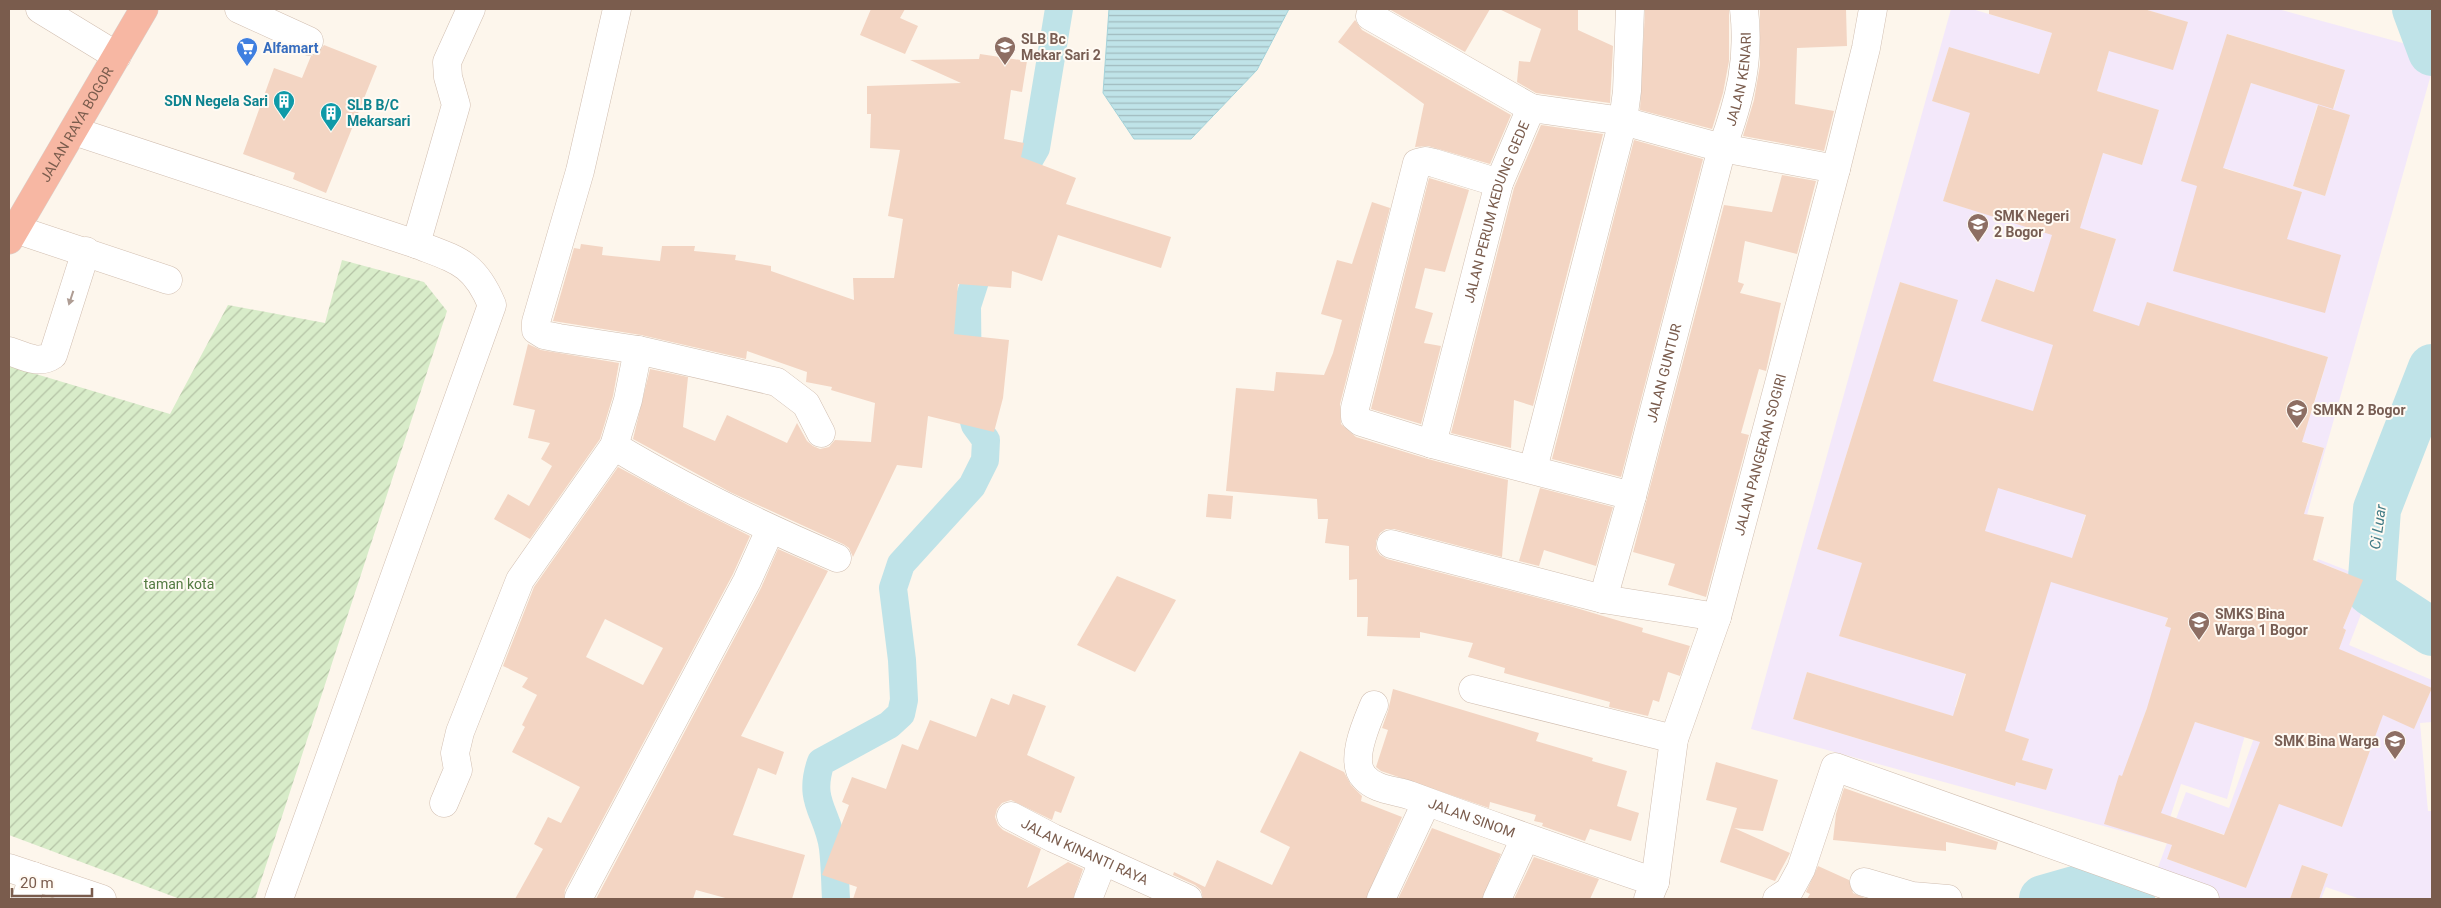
<svg xmlns="http://www.w3.org/2000/svg" width="2441" height="908" font-family="Roboto,sans-serif">
	<style>
		.education { fill: #f3e8fa; fill-rule: evenodd }
		.garden { fill: url(#garden-furrows) }
		.water { fill: url(#water-rules); stroke: #a5d3da }
		.lines { fill: none; stroke-linecap: round; stroke-linejoin: round }
		.canal { stroke: #bfe3e8; stroke-width: 28 }
		.river { stroke: #bfe3e8; stroke-width: 48 }
		.building { fill: #f3d5c3; fill-rule: evenodd }
		.minor-casing { stroke: #d1beb0; stroke-width: 29 }
		.highway-casing { stroke: #dad1cd; stroke-width: 29 }
		.minor { stroke: #fff; stroke-width: 28 }
		.highway { stroke: #f7b7a3; stroke-width: 28 }
		.oneway { fill: #af9d94 }
		.labels { text-anchor: middle; dominant-baseline: central; stroke-width: 4; stroke-linejoin: round; paint-order: stroke }
		.education-label { font-size: 14px; font-weight: bold; fill: #785e54; stroke: #fffaf3; text-anchor: start }
		.shop-label { font-size: 14px; font-weight: bold; fill: #366cbe; stroke: #fffaf3; text-anchor: start }
		.street-label { font-size: 14px; fill: #7a5c4d; stroke: #fffaf3 }
		.culture-label { font-size: 14px; font-weight: bold; fill: #0d838f; stroke: #fffaf3; text-anchor: end }
		.park-label { font-size: 14px; fill: #537a41; stroke: #fffaf3 }
		.water-label { font-size: 15px; font-style: italic; fill: #437c86; stroke: #fffaf3 }
	</style>
	<defs>
		<pattern id="garden-furrows" width="10" height="10" patternUnits="userSpaceOnUse" patternTransform="scale(1.25)"><rect width="10" height="10" fill="#d8ecc9"/><path d="M-1 1l2-2M0 10L10 0M9 11l2-2" fill="none" stroke="#b4c2a5"/></pattern>
		<pattern id="water-rules" width="6" height="5" patternUnits="userSpaceOnUse" patternTransform="scale(1.25)"><rect width="6" height="5" fill="#bfe3e8"/><path d="M0 2.5h6" fill="none" stroke="#a0bbbe"/></pattern>
	</defs>
	<rect width="100%" height="100%" fill="#fdf6ec"/>
	<!-- education -->
	<g class="education">
		<path d="M1951,9h21l80,24 -13,41 -90,-27 -17,54 210,64 17,-55 -62,-19 12,-40 78,-29 -43,-13h134l154,42v20l-205,728 -46,-15 -19,58 -411,-113zM2228,34l117,36 -11,38 -83,-25 -11,33 -34,-10zM2317,106l33,9 -25,81 -32,-10zM1965,130l61,96 -83,-25zM2053,163l43,13 -12,40 -43,-13zM2225,168l76,24 -88,15zM2084,229l32,10 -14,44zM1996,279l115,38 -129,3zM1900,282l57,18 -82,267 -58,-18zM2147,303l181,54 -17,57 -182,-55zM2052,351l1,154h-1l-44,-14zM2119,386l205,62 -17,58h-1zM2095,484l182,118 -200,-60zM2007,539l52,16 -103,152h-1zM2179,580l22,57 -36,-11zM1976,629l-14,44 -122,-37zM1807,672l221,67 -6,21 31,10 -7,20 -30,-8 -2,4 -221,-67zM2253,694l-12,42 -46,-14 -71,50 23,-64z"/>
		<path d="M2318,559l56,22 -25,64 83,35v42l-12,1 8,88h4v88h-72l-34,-12 -5,12h-2l9,-25 -25,-9 -13,34h-74l-62,-21 32,-86 43,16zM2324,564l38,16 -18,46 -38,-15zM2309,616l37,14 -84,217 -37,-14zM2348,653l84,35 -18,40 -84,-35zM2380,722l-38,105 -42,-16zM2181,820l80,27 -15,41 -79,-29z"/>
	</g>
	<!-- garden -->
	<polygon class="garden" points="342,260 424,282 447,311 255,899 180,899 9,835 9,366 170,414 228,305 325,323"/>
	<!-- water -->
	<polygon class="water" points="1109,9 1289,9 1257,70 1191,139 1134,139 1103,93"/>
	<g class="lines">
		<!-- canal -->
		<g class="canal">
			<polyline points="1010,193 1036,148 1059,9"/>
			<path d="M836,899c-1,-17 -1,-34 -3,-51 -5,-36 -26,-46 -12,-86l68,-37 12,-11 3,-14 -2,-40 -9,-72 8,-24 71,-78 13,-26 1,-20 -11,-15 -7,-25 -1,-94 18,-56"/>
		</g>
		<!-- river -->
		<g class="river">
			<polyline points="2416,9 2432,52"/>
			<polyline points="2432,368 2377,509 2371,592 2432,632"/>
			<polyline points="2043,899 2092,885 2131,899"/>
		</g>
	</g>
	<!-- building -->
	<g class="building">
		<polygon points="871,9 905,9 900,18 918,26 905,54 860,35"/>
		<polygon points="1389,9 1490,9 1465,52"/>
		<polygon points="1499,9 1578,9 1578,30 1613,46 1610,103 1536,93 1517,82 1519,61 1530,62 1541,29"/>
		<polygon points="1645,9 1729,9 1729,61 1723,93 1712,129 1640,110"/>
		<polygon points="1760,9 1846,9 1847,46 1797,48 1795,104 1834,111 1824,151 1743,136 1754,100 1760,65"/>
		<path d="M1989,9h155l44,13 -15,48 -64,-19 -12,40 62,19 -17,55 -39,-12 -23,75 36,11 -23,72 46,15 8,-24 181,55 -26,85 22,6 -20,66 20,3 -11,43 50,20 -20,48 3,2 -7,19 93,39 -18,41 -31,-14 -41,112 -63,-23 -33,84 -79,-29 5,-14 -68,-21 15,-49 3,1 25,-68 24,-80 -6,-2 3,-8 -117,-36 -46,149 24,8 -7,21 31,9 -7,21 -30,-8 -1,4 -222,-67 14,-47 146,44 13,-42 -127,-38 23,-73 -45,-14 83,-267 58,18 -25,81 100,30 20,-66 -72,-24 15,-42 38,13 18,-57 -109,-34 27,-88 -38,-12 17,-54 90,27 13,-41 -63,-19zM1998,488l88,27 -14,43 -87,-27zM2195,722l65,20 -36,93 -63,-22z"/>
		<polygon points="1355,20 1362,30 1511,115 1490,164 1428,146 1415,147 1424,104 1338,42"/>
		<polygon points="2227,34 2345,70 2333,109 2251,83 2223,168 2302,192 2287,239 2341,255 2325,313 2173,271 2197,186 2181,181"/>
		<polygon points="324,45 377,66 326,193 293,179 295,173 243,154 274,68 302,78 311,56 318,53"/>
		<polygon points="980,54 1027,61 1022,92 1011,90 1004,139 1024,143 1021,157 1076,178 1066,204 1171,237 1161,268 1058,235 1042,281 1012,271 1011,288 958,284 954,334 1009,340 1003,398 994,432 928,416 922,468 897,465 853,557 849,548 843,544 730,492 633,439 650,369 688,377 683,427 715,441 727,415 787,443 797,423 807,441 813,446 820,449 829,447 835,440 871,442 875,403 831,390 832,387 806,382 807,372 747,351 746,359 641,335 553,321 574,248 580,249 581,244 603,247 602,255 660,261 662,246 695,246 694,251 736,255 735,260 771,266 771,271 854,300 853,278 894,278 903,219 888,216 900,150 870,148 871,114 867,114 867,86 961,83 910,60 979,59"/>
		<polygon points="2318,105 2350,115 2325,196 2293,186"/>
		<polygon points="1541,125 1603,134 1533,406 1514,400 1511,448 1451,433 1514,188"/>
		<polygon points="1634,140 1703,159 1621,477 1552,459"/>
		<polygon points="1782,175 1816,181 1797,254 1745,241 1738,282 1744,284 1740,293 1781,303 1766,371 1759,369 1741,433 1749,435 1706,597 1668,585 1675,564 1633,552 1724,205 1772,212"/>
		<polygon points="1429,178 1469,190 1445,272 1425,268 1415,308 1433,313 1424,343 1441,346 1421,424 1371,409"/>
		<polygon points="1372,202 1390,208 1340,404 1341,424 1356,437 1428,459 1508,480 1502,557 1394,529 1386,529 1380,533 1376,541 1376,549 1380,555 1387,559 1573,607 1643,628 1642,632 1690,646 1680,676 1668,672 1659,702 1653,700 1648,716 1609,707 1610,702 1504,673 1505,668 1468,657 1473,643 1420,632 1420,638 1367,636 1368,617 1357,617 1357,579 1349,580 1349,546 1325,543 1328,519 1318,519 1317,499 1226,491 1236,388 1274,391 1276,372 1324,375 1333,353 1342,320 1321,314 1337,260 1352,264"/>
		<polygon points="528,344 541,350 619,363 613,396 600,439 530,539 494,519 508,494 529,506 552,466 541,459 550,443 528,438 535,410 513,405"/>
		<path d="M618,467l70,38 62,31 -17,38 -168,316 -1,9h-49l28,-50 -9,-5 14,-27 13,6 19,-36 -68,-35 13,-25 -3,-2 15,-30 -15,-8 6,-9 -25,-12 31,-79zM605,619l58,29 -20,37 -57,-28z"/>
		<polygon points="1540,488 1613,507 1596,566 1544,550 1539,566 1519,561"/>
		<polygon points="1208,494 1233,496 1231,519 1206,517"/>
		<polygon points="778,549 828,571 741,736 784,752 776,775 758,768 733,835 805,855 792,899 729,899 696,890 693,899 596,899 761,588"/>
		<polygon points="1117,576 1176,600 1135,672 1077,645"/>
		<polygon points="1393,689 1539,733 1536,741 1593,758 1592,761 1627,771 1617,806 1639,813 1631,841 1590,829 1585,841 1542,826 1543,823 1534,821 1536,815 1490,802 1489,808 1381,771 1376,767 1388,730 1382,728 1388,711"/>
		<polygon points="1013,694 1046,706 1027,755 1075,777 1061,813 1055,811 1052,820 1011,800 1002,803 997,809 995,817 998,825 1003,830 1041,849 1027,888 1068,862 1083,869 1073,899 853,899 857,887 822,875 849,805 842,802 852,777 886,789 902,744 918,750 930,720 976,737 991,698 1009,705"/>
		<polygon points="1300,751 1344,772 1351,785 1362,796 1361,801 1402,817 1366,899 1203,899 1201,890 1195,885 1173,875 1174,872 1205,887 1217,860 1272,885 1290,847 1260,832"/>
		<polygon points="1716,762 1778,780 1763,831 1734,828 1790,853 1775,881 1720,862 1737,808 1706,800"/>
		<polygon points="1844,788 1998,842 1996,850 1946,842 1946,851 1833,840 1836,814"/>
		<polygon points="1432,828 1501,854 1482,899 1398,899"/>
		<polygon points="1534,857 1599,879 1590,899 1514,899"/>
		<polygon points="2302,865 2328,874 2319,899 2290,899"/>
		<polygon points="1818,866 1849,880 1853,893 1867,899 1807,899 1810,894 1806,892"/>
	</g>
	<g class="lines">
		<!-- minor casing -->
		<g class="minor-casing">
			<g id="minor">
				<polyline points="40,9 117,56"/>
				<polyline points="239,9 309,41"/>
				<polyline points="617,9 580,171 536,322 536,330 544,335 559,338 638,350 777,382 806,404 821,433"/>
				<polyline points="1370,16 1531,108"/>
				<path d="M74,131l342,113c41,16 58,18 76,61l-213,594"/>
				<polyline points="1499,183 1434,163 1425,161 1417,163 1355,408 1355,417 1361,422 1432,444 1632,496"/>
				<polyline points="15,229 168,280"/>
				<polyline points="416,244 456,105 448,77 447,62 471,9"/>
				<path d="M9,351c15,5 30,14 44,4l33,-104"/>
				<path id="s1" d="M1432,444l67,-261 32,-75 92,13 99,27 114,21"/>
				<path d="M614,446c71,43 146,79 223,112"/>
				<polyline points="1533,469 1623,121 1627,91 1630,9"/>
				<polyline points="1391,544 1603,599 1717,617"/>
				<path id="s2" d="M1603,599l29,-103 90,-348c18,-48 28,-88 22,-139"/>
				<polyline points="1473,689 1674,739"/>
				<path id="s3" d="M1374,705c-7,17 -25,56 -10,72 11,13 30,13 45,18 81,30 164,59 246,87"/>
				<polyline points="444,803 458,770 455,753 460,732 520,580 614,446 628,400 638,350"/>
				<path id="s4" d="M1011,816l42,22 135,61"/>
				<polyline points="9,868 102,899"/>
				<polyline points="1864,882 1912,896 1948,899"/>
				<polyline points="579,897 747,581 770,530"/>
				<polyline points="26,899 33,876"/>
				<polyline points="1088,899 1103,861"/>
				<polyline points="1381,899 1426,803"/>
				<polyline points="1497,899 1525,838"/>
				<path id="s5" d="M1648,899l7,-17 19,-143 43,-122 119,-448 30,-121 7,-39"/>
				<polyline points="1777,899 1789,891 1801,869 1835,767 2205,899"/>
			</g>
		</g>
		<!-- highway casing -->
		<g class="highway-casing">
			<g id="highway">
				<path id="s6" d="M9,240l135,-231"/>
			</g>
		</g>
		<!-- minor -->
		<use href="#minor" class="minor"/>
		<!-- highway -->
		<use href="#highway" class="highway"/>
	</g>
	<!-- one-way arrows -->
	<defs><path id="oneway-solid" d="M-6-.8H1V-3.2L6.5 0L1 3.2V.8H-6Z" transform="scale(1.25)"/></defs>
	<use class="oneway" href="#oneway-solid" transform="translate(71 298) rotate(108)"/>
	<!-- icons -->
	<defs>
		<g id="school-pin" transform="scale(1.125)"><path d="M0 17L-7.5 6A9.5 9.5 0 1 1 7.5 6Z" fill="#8d6e63" stroke="#fffaf3"/><path d="M0-5L7-2L0 1L-7-2ZM-4 1L0 2.5L4 1V4Q0 6-4 4Z" fill="#fff"/></g>
		<g id="supermarket-pin" transform="scale(1.125)"><path d="M0 17L-7.5 6A9.5 9.5 0 1 1 7.5 6Z" fill="#3f7fe0" stroke="#fffaf3"/><path d="M-6-5.5h2.5l.6 2H6L4.5 2H-2.5L-4.4-4H-6ZM-1.5 3.2a1.3 1.3 0 1 0 .1 0ZM3 3.2a1.3 1.3 0 1 0 .1 0Z" fill="#fff"/></g>
		<g id="building-pin" transform="scale(1.125)"><path d="M0 17L-7.5 6A9.5 9.5 0 1 1 7.5 6Z" fill="#0f9aa8" stroke="#fffaf3"/><path d="M-4-6H4V6H1V3H-1V6H-4ZM-2.5-4.3h1.7v1.8h-1.7ZM.8-4.3h1.7v1.8H.8ZM-2.5-1h1.7V.8h-1.7ZM.8-1h1.7V.8H.8Z" fill="#fff"/></g>
	</defs>
	<g fill-rule="evenodd">
		<use href="#school-pin" x="1005" y="47"/>
		<use href="#supermarket-pin" x="247" y="48"/>
		<use href="#building-pin" x="284" y="101"/>
		<use href="#building-pin" x="331" y="113"/>
		<use href="#school-pin" x="1978" y="224"/>
		<use href="#school-pin" x="2297" y="410"/>
		<use href="#school-pin" x="2199" y="622"/>
		<use href="#school-pin" x="2395" y="741"/>
	</g>
	<g class="labels">
		<!-- education labels -->
		<g class="education-label">
			<text x="1021" y="39">SLB Bc<tspan x="1021" dy="16">Mekar Sari 2</tspan></text>
			<text x="1994" y="216">SMK Negeri<tspan x="1994" dy="16">2 Bogor</tspan></text>
			<text x="2313" y="410">SMKN 2 Bogor</text>
			<text x="2215" y="614">SMKS Bina<tspan x="2215" dy="16">Warga 1 Bogor</tspan></text>
			<text x="2379" y="741" text-anchor="end">SMK Bina Warga</text>
		</g>
		<!-- shop labels -->
		<g class="shop-label">
			<text x="263" y="48">Alfamart</text>
		</g>
		<!-- street labels -->
		<g class="street-label">
			<text stroke="none"><textPath href="#s2" startOffset="538">JALAN KENARI</textPath></text>
			<text stroke="none"><textPath href="#s6" startOffset="134">JALAN RAYA BOGOR</textPath></text>
			<text stroke="none"><textPath href="#s1" startOffset="241">JALAN PERUM KEDUNG GEDE</textPath></text>
			<text stroke="none"><textPath href="#s2" startOffset="234">JALAN GUNTUR</textPath></text>
			<text stroke="none"><textPath href="#s5" startOffset="460">JALAN PANGERAN SOGIRI</textPath></text>
			<text stroke="none"><textPath href="#s3" startOffset="192">JALAN SINOM</textPath></text>
			<text stroke="none"><textPath href="#s4" startOffset="82">JALAN KINANTI RAYA</textPath></text>
		</g>
		<!-- culture labels -->
		<g class="culture-label">
			<text x="268" y="101">SDN Negela Sari</text>
			<text x="347" y="105" text-anchor="start">SLB B/C<tspan x="347" dy="16">Mekarsari</tspan></text>
		</g>
		<!-- park labels -->
		<g class="park-label">
			<text x="179" y="584">taman kota</text>
		</g>
		<!-- water labels -->
		<g class="water-label">
			<text transform="translate(2378 527) rotate(-82)">Ci Luar</text>
		</g>
	</g>
	<!-- border -->
	<rect width="2441" height="908" fill="none" stroke="#7a5c4d" stroke-width="20"/>
	<!-- scale -->
	<path d="M12 888v8h80v-8" fill="none" stroke="#7a5c4d" stroke-width="2.5"/>
	<text x="20" y="888" font-size="15" fill="#7a5c4d" stroke="#fffaf3" stroke-width="4" paint-order="stroke">20 m</text>
</svg>
